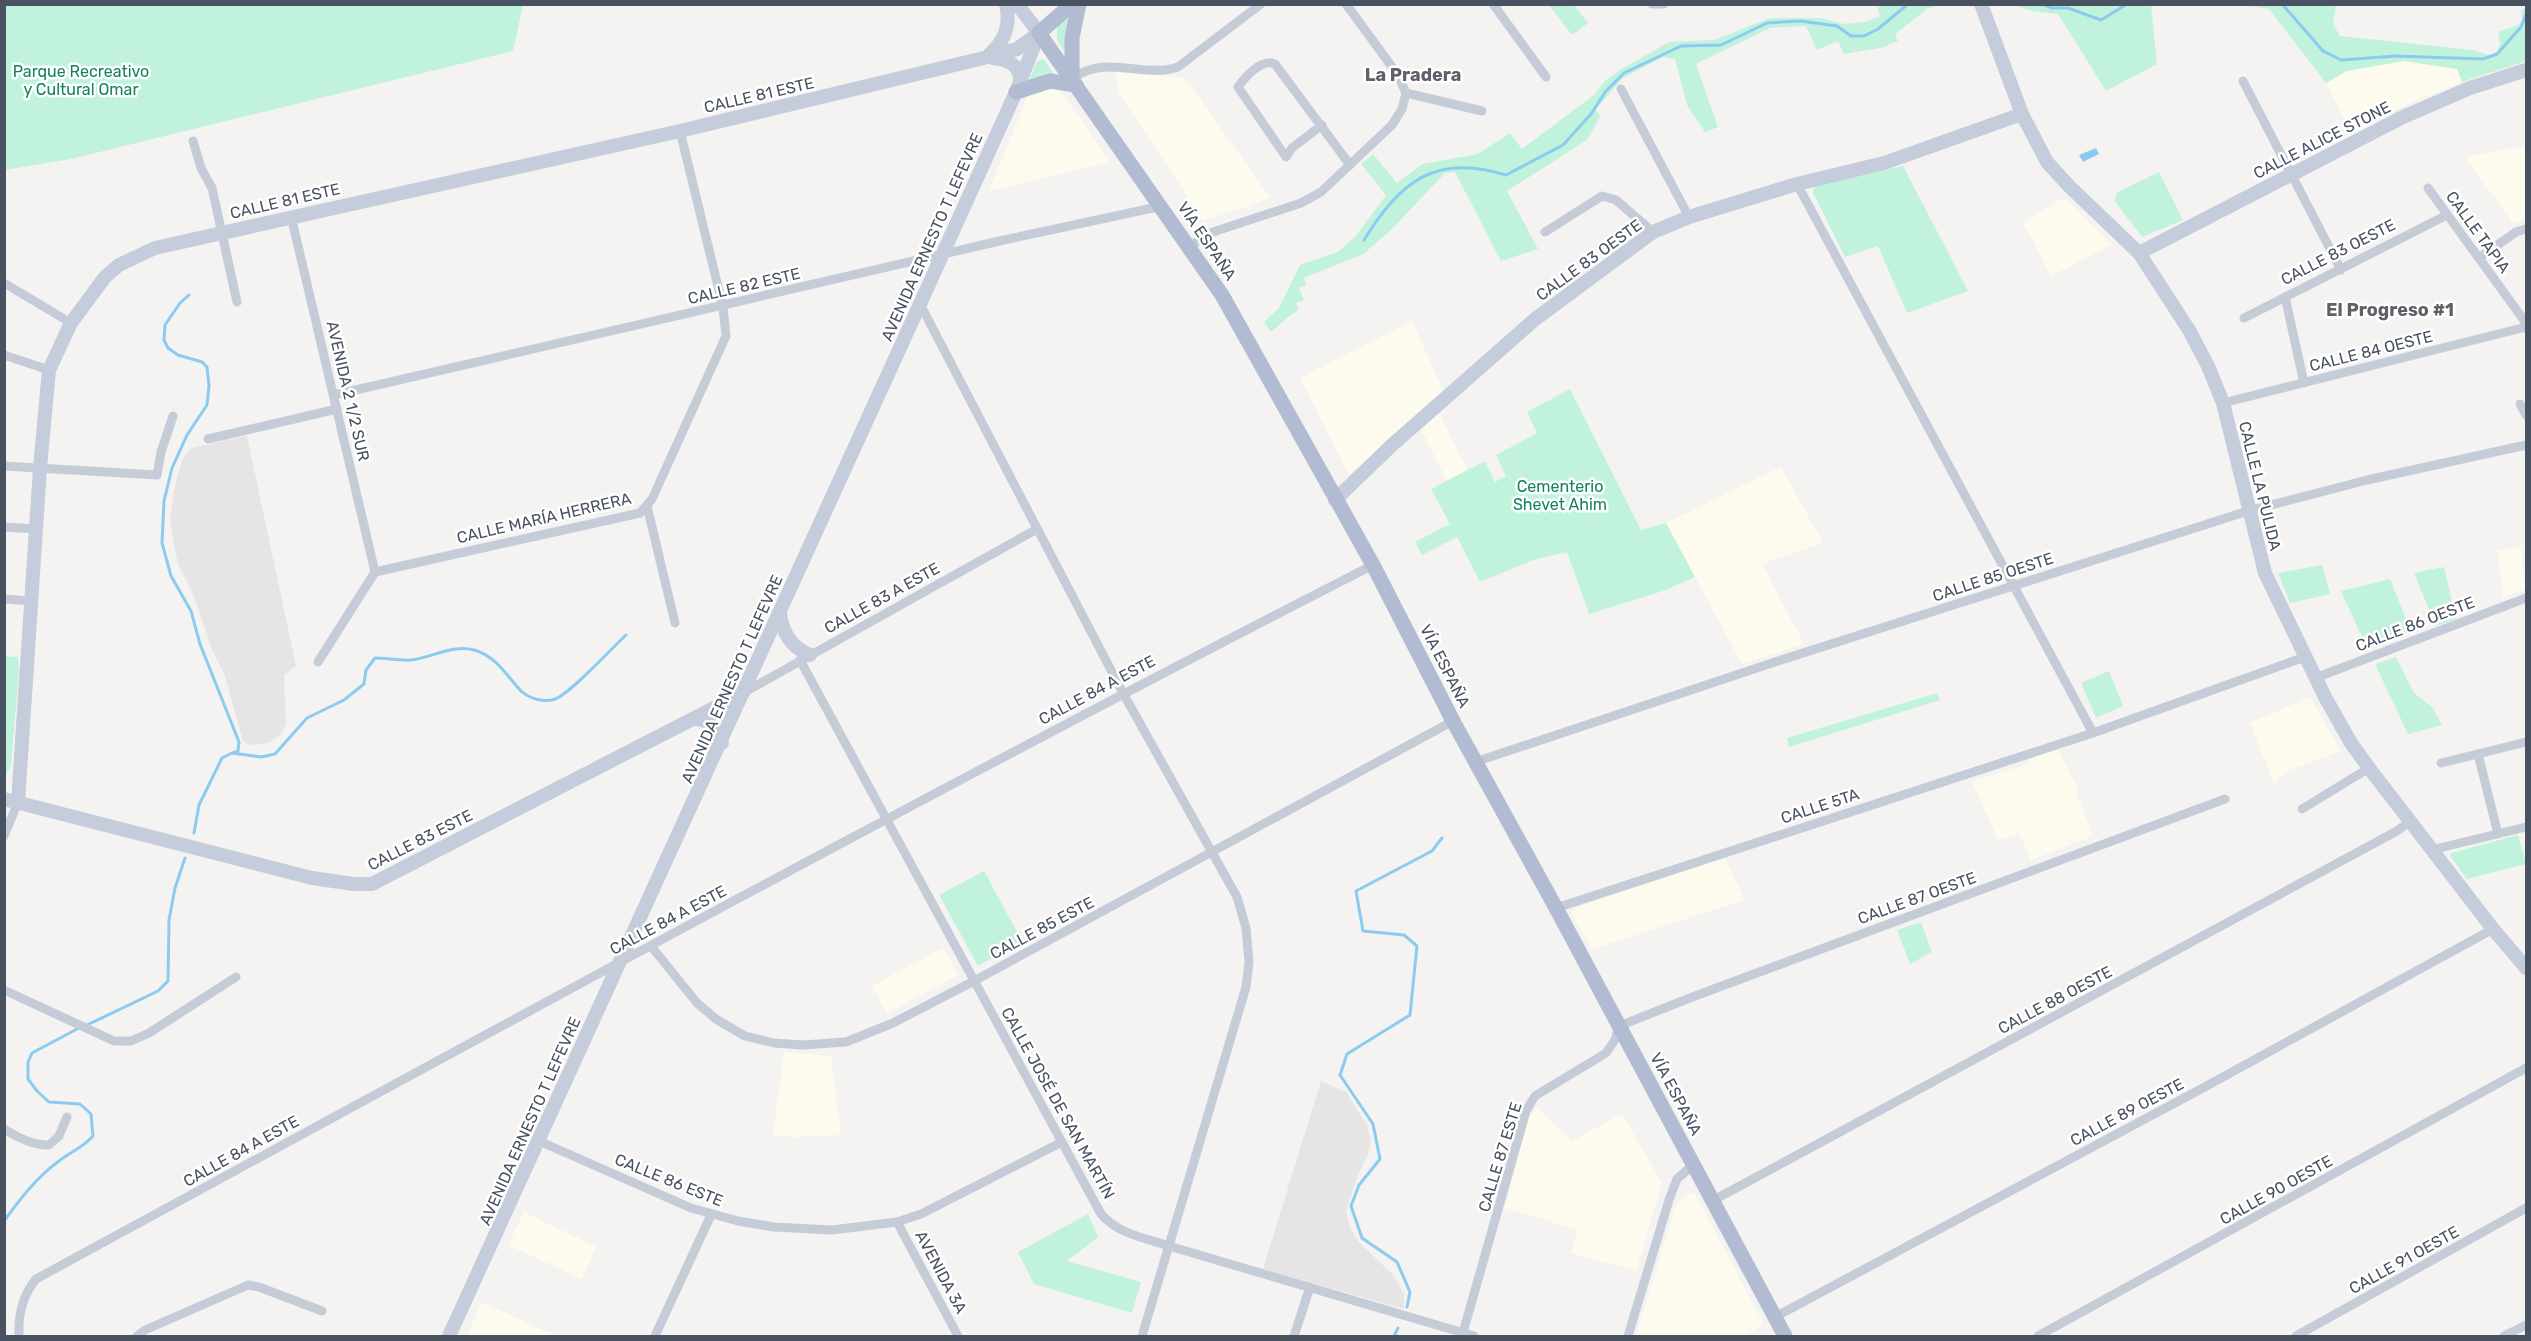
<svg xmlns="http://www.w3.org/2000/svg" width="2531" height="1341" font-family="Rubik,sans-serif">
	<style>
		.commercial { fill: #fdfbee }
		.education { fill: #e6e4e4 }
		.green { fill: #c1f2dc }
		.water { fill: #8ccbf1 }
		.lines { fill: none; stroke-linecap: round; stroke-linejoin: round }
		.stream { stroke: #8ccbf1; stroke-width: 3 }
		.street { stroke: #c6ccd7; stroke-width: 9 }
		.secondary { stroke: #c5ccdb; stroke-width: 14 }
		.primary { stroke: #b1bcd2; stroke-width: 15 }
		.labels { text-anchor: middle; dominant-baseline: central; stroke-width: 5; stroke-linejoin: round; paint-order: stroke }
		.park-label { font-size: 16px; fill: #13835e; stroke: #fff }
		.street-label { font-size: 16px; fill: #495261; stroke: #fff }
		.neighbourhood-label { font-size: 18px; font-weight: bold; fill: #5e6168; stroke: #fff }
	</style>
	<rect width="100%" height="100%" fill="#f5f3f2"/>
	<!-- commercial -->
	<g class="commercial">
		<polygon points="2404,61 2457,69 2462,82 2414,101 2354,132 2350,123 2345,120 2326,83 2347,71"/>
		<polygon points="1128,72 1185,78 1270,197 1248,207 1203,220 1120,95 1115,74"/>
		<polygon points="1057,86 1110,162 989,191 1030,91"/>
		<polygon points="2524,146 2526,158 2526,219 2513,223 2465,157"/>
		<polygon points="2064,198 2112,245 2051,276 2023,222"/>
		<polygon points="1412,321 1443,391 1349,475 1300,378"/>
		<polygon points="1439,413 1467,470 1447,481 1421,429"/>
		<polygon points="1781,467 1823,543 1762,564 1804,644 1742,664 1666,523"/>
		<polygon points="2521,546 2525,589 2503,597 2498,551"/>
		<polygon points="2310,697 2341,751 2289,770 2274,783 2250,723"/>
		<polygon points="2058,750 2079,791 2076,792 2093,836 2031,860 2019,833 1998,840 1972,781 2029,764 2027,760"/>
		<polygon points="1725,858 1745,900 1592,949 1571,912 1578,907"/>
		<polygon points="943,948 958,975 887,1013 872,986"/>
		<polygon points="784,1052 831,1056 841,1135 794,1137 773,1135"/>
		<polygon points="1537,1107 1572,1141 1622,1114 1662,1183 1636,1271 1571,1253 1578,1230 1505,1208 1529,1117"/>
		<polygon points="1694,1192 1764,1324 1743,1336 1636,1336 1675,1208 1682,1198"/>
		<polygon points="524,1212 596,1247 582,1279 508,1245"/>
		<polygon points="482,1302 555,1336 467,1336"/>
	</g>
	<!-- education -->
	<g class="education">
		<polygon points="247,436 296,666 284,675 286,724 281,734 268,743 248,745 243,741 224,673 212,650 193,594 178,564 173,540 170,516 177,476 182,461 191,448"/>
		<polygon points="1321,1081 1346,1092 1367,1125 1371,1141 1368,1155 1359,1172 1346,1211 1350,1228 1358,1241 1393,1275 1404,1294 1404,1309 1263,1269"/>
	</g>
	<!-- green -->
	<g class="green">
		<polygon points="4,5 5,4 523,5 513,51 71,159 5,170"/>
		<polygon points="1549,5 1574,5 1588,23 1572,35"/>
		<path d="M1886,5h54l-13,4 -32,25 3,7 -17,7 -37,6 -6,-13 -21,9 -11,-24 -36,2 -74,36 22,63 -13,5 -18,-27 -12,-46 -12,-2 -40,21 -27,31 4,8 -13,23 -80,51 31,58 -37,12 -46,-89 -10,1 -55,58 -27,23 -59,24 2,7 -7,3 5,12 -8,3 3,7c-10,5 -18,14 -28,22l-7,-10 15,-14 21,-43 38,-13 18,-16 30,-41 -25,-31 12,-10 24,29 25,-19 56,-10 32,-21 12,16 72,-54 11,-14 15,-11 49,-28 45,-2 56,-22h51l23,6 21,-2 15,-6 -3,-9z"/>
		<polygon points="2104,5 2151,5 2157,64 2106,91 2058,14 2032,11 2015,5"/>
		<polygon points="2243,5 2336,5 2333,24 2340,36 2473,50 2489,55 2496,53 2500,44 2498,32 2518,25 2522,20 2521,11 2526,7 2526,61 2462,82 2457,69 2404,61 2347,71 2326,83 2269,9"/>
		<polygon points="1071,14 1066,49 1063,50 1057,40 1057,26"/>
		<polygon points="1044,59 1057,79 1028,82 1037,61"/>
		<polygon points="1903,166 1968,291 1907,313 1878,246 1845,257 1813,193 1814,188 1821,184"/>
		<polygon points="2159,172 2183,220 2142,237 2114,200 2117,197 2116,193"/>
		<polygon points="1570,389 1641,530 1666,523 1695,577 1666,590 1589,614 1567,552 1533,560 1480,582 1457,537 1422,555 1415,542 1450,524 1431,489 1485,461 1495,482 1506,476 1496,455 1537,433 1527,412"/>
		<polygon points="2322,565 2330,594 2290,603 2278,573"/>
		<polygon points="2444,567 2456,619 2436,626 2414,573"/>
		<polygon points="2390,579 2411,631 2367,648 2341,591"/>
		<polygon points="5,656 18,657 19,671 11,766 5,776"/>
		<polygon points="2396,657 2414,693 2432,707 2442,725 2408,734 2375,664"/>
		<polygon points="2109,671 2123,706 2096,718 2081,683"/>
		<polygon points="1937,693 1940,700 1789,747 1787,738"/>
		<polygon points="2518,835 2526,864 2467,879 2450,856 2451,853"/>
		<polygon points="984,871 1022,941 978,966 939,895"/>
		<polygon points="1921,922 1932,952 1910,964 1897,930"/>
		<polygon points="1088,1214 1098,1237 1067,1261 1141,1282 1132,1313 1034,1284 1018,1252"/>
	</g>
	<!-- water -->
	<polygon class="water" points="2096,148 2099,154 2083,162 2079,155"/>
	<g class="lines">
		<!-- stream -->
		<g class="stream">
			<polyline points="2042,4 2052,8 2068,8 2101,20 2127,4"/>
			<polyline points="2282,4 2323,51 2341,60 2396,56 2483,59 2497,54 2521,27 2526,14"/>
			<path d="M1364,240c37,-59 71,-87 142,-65l57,-30 28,-31 15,-23 18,-18 57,-27 40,-1 46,-22 33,-2 37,5 14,10h13l14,-7 30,-25"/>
			<polyline points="189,295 180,303 165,325 164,340 168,348 178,355 202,362 207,367 209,386 207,405 187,435 172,468 164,501 162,543 171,576 191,611 200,644 239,742 238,751 233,753"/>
			<path d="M194,833l5,-28 23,-47 10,-5 29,4 14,-3 32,-36 37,-18 20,-16 2,-14 9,-12c12,0 24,3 36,2 21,-2 41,-16 63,-10 22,6 32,25 47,41 9,8 23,12 34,8 15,-5 57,-51 71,-64"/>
			<polyline points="85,1026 158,991 168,981 169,920 175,888 185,858"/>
			<path d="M4,1221c16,-22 33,-44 55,-60 13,-10 22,-12 34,-25l-2,-22 -11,-10 -31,-2 -12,-11 -9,-12v-17l4,-9 47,-25"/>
			<polyline points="1407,1307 1410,1292 1397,1262 1362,1238 1351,1206 1359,1185 1380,1159 1373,1124 1340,1075 1347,1054 1410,1015 1417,946 1404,935 1363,931 1356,891 1432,851 1442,838"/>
			<polyline points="1394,1336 1398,1328"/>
		</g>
		<!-- street -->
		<g class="street">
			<polyline points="1346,4 1398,75 1406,93"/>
			<polyline points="1493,4 1546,77"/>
			<polyline points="1652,4 1664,4"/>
			<path d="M1072,79c34,-26 72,0 106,-12l83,-63"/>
			<polyline points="2243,81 2341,270"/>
			<polyline points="1621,89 1689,217"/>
			<polyline points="1406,93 1482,111"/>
			<path d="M1322,125l-30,23 -6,9 -48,-70c7,-10 24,-29 37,-23l75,101"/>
			<polyline points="193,141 201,168 212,188 237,302"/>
			<polyline points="1797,184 2093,733"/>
			<polyline points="2428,188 2526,323"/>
			<polyline points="291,216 375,572"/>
			<polyline points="1545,232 1602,196 1616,200 1653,232"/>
			<polyline points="1191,247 1204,235 1301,203 1321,192 1392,125 1402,109 1406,93"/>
			<polyline points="2479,258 2516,232 2526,229"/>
			<polyline points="4,283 71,323"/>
			<polyline points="2285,297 2304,383"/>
			<polyline points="920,304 1123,693 1237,897 1246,928 1249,962 1246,987 1142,1336"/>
			<polyline points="2244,318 2447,215"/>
			<polyline points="4,355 49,370"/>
			<polyline points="334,395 1004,240 1162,206"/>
			<polyline points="2223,403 2526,327"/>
			<polyline points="2520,404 2526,415"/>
			<polyline points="208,439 337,409"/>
			<polyline points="4,466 157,475 161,452 173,416"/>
			<polyline points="647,506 675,623"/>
			<polyline points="4,527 36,529"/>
			<polyline points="375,572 640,513 652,499 726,336 723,307 680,131"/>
			<polyline points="4,599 31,601"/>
			<path d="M800,660l301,554c17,20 44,24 68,32l305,90"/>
			<polyline points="318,662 375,572"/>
			<polyline points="2315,678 2526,598"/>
			<polyline points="743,693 1037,529"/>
			<polyline points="2478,754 2498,834"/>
			<polyline points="1475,762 1778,661 2248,511 2367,480 2526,445"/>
			<polyline points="2441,763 2526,742"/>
			<polyline points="2302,809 2369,768"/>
			<polyline points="4,836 18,802"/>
			<polyline points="2431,850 2526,827"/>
			<polyline points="1556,908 2093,733 2305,657"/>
			<polyline points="651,946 697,1003 716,1019 745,1036 774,1043 803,1045 846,1042 893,1023 974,981 1453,721"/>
			<polyline points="4,990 114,1041 131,1041 149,1033 236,977"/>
			<path d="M4,1129c15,9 28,16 45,16l10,-9 8,-19"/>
			<polyline points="539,1141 691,1208 738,1221 774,1227 832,1230 897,1222 921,1214 1062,1142"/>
			<polyline points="1712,1201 2397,831 2409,822"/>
			<polyline points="897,1222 958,1336"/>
			<polyline points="1775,1317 2201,1089 2493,929"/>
			<path d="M19,1336c-1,-21 4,-41 17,-57 444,-241 887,-484 1337,-714"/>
			<polyline points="137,1336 145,1330 248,1285 259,1287 322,1311"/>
			<polyline points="655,1336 711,1215"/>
			<polyline points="1294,1336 1310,1287"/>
			<polyline points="1462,1336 1526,1111 1535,1096 1606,1053 1615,1040 1619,1026 1695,996 2225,799"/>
			<polyline points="1628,1336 1669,1200 1677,1179 1693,1165"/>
			<polyline points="2038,1336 2526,1068"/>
			<polyline points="2296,1336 2526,1208"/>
			<polyline points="2504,1336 2526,1325"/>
		</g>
		<!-- secondary -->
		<g class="secondary">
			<polyline points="1017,4 1039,33"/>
			<polyline points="1981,4 2022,114 2047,162 2069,186 2139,253 2189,330 2208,366 2223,403 2265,573 2325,697 2351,743 2369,768 2493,929 2526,968"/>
			<path d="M989,55c16,-14 22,-30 17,-51"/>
			<path d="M993,58c16,2 24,5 28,22"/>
			<polyline points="2139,253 2403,117 2470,88 2526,70"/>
			<polyline points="1335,500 1391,446 1534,320 1653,232 1689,217 1797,184 1884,163 2022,114"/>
			<path d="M780,613c2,20 11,34 30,42"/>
			<path d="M694,719c17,0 21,10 28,24"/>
			<polyline points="4,799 312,878 354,884 372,884 743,693"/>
			<polyline points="18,802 40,468 49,370 71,323 105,277 119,265 155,248 680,131 988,57 1017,49 1039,33"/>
			<polyline points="449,1336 920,304 1016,92 1039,33"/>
		</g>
		<!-- primary -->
		<g class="primary">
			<polyline points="1039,33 1222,295 1373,565 1453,721 1556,908 1785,1336"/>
			<polyline points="1039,33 1072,4"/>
			<polyline points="1072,79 1072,38 1079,4"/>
			<polyline points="1016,92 1050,81 1076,85"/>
		</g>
	</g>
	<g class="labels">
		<!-- park labels -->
		<g class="park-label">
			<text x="81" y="71">Parque Recreativo<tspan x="81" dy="18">y Cultural Omar</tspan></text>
			<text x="1560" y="486">Cementerio<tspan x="1560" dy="18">Shevet Ahim</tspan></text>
		</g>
		<!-- street labels -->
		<g class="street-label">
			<text transform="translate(759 95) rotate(-13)">CALLE 81 ESTE</text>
			<text transform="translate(2322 140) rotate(-27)">CALLE ALICE STONE</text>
			<text transform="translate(285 201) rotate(-13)">CALLE 81 ESTE</text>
			<text transform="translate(2478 232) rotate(54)">CALLE TAPIA</text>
			<text transform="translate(932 237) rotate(-66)">AVENIDA ERNESTO T LEFEVRE</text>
			<text transform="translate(1207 241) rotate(56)">VÍA ESPAÑA</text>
			<text transform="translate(2338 252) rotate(-27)">CALLE 83 OESTE</text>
			<text transform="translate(1589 260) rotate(-36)">CALLE 83 OESTE</text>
			<text transform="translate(744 286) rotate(-13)">CALLE 82 ESTE</text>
			<text transform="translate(2371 351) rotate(-14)">CALLE 84 OESTE</text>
			<text transform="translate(348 391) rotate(77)">AVENIDA 2 1/2 SUR</text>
			<text transform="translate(2260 486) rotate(76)">CALLE LA PULIDA</text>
			<text transform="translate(544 518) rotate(-13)">CALLE MARÍA HERRERA</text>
			<text transform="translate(1993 577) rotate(-18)">CALLE 85 OESTE</text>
			<text transform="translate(882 598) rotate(-29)">CALLE 83 A ESTE</text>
			<text transform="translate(2415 624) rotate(-21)">CALLE 86 OESTE</text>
			<text transform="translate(1445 666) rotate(63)">VÍA ESPAÑA</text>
			<text transform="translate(732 679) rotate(-66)">AVENIDA ERNESTO T LEFEVRE</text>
			<text transform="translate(1097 690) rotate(-28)">CALLE 84 A ESTE</text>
			<text transform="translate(1820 806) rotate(-18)">CALLE 5TA</text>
			<text transform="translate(420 840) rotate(-27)">CALLE 83 ESTE</text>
			<text transform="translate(1917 898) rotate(-20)">CALLE 87 OESTE</text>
			<text transform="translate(668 920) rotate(-28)">CALLE 84 A ESTE</text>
			<text transform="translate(1042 928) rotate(-28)">CALLE 85 ESTE</text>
			<text transform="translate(2055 1000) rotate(-28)">CALLE 88 OESTE</text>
			<text transform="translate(1676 1094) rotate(62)">VÍA ESPAÑA</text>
			<text transform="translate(1058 1103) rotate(61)">CALLE JOSÉ DE SAN MARTÍN</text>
			<text transform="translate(2127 1112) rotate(-28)">CALLE 89 OESTE</text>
			<text transform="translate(530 1121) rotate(-66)">AVENIDA ERNESTO T LEFEVRE</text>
			<text transform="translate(241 1151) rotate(-29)">CALLE 84 A ESTE</text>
			<text transform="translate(1500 1157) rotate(-73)">CALLE 87 ESTE</text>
			<text transform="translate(669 1180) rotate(22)">CALLE 86 ESTE</text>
			<text transform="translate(2276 1190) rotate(-29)">CALLE 90 OESTE</text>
			<text transform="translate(2404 1260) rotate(-29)">CALLE 91 OESTE</text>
			<text transform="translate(941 1272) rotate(62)">AVENIDA 3A</text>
		</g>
		<!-- neighbourhood labels -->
		<g class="neighbourhood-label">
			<text x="1413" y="75">La Pradera</text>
			<text x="2390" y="310">El Progreso #1</text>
		</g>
	</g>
	<!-- border -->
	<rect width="2531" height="1341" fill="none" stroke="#495261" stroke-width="12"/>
</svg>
